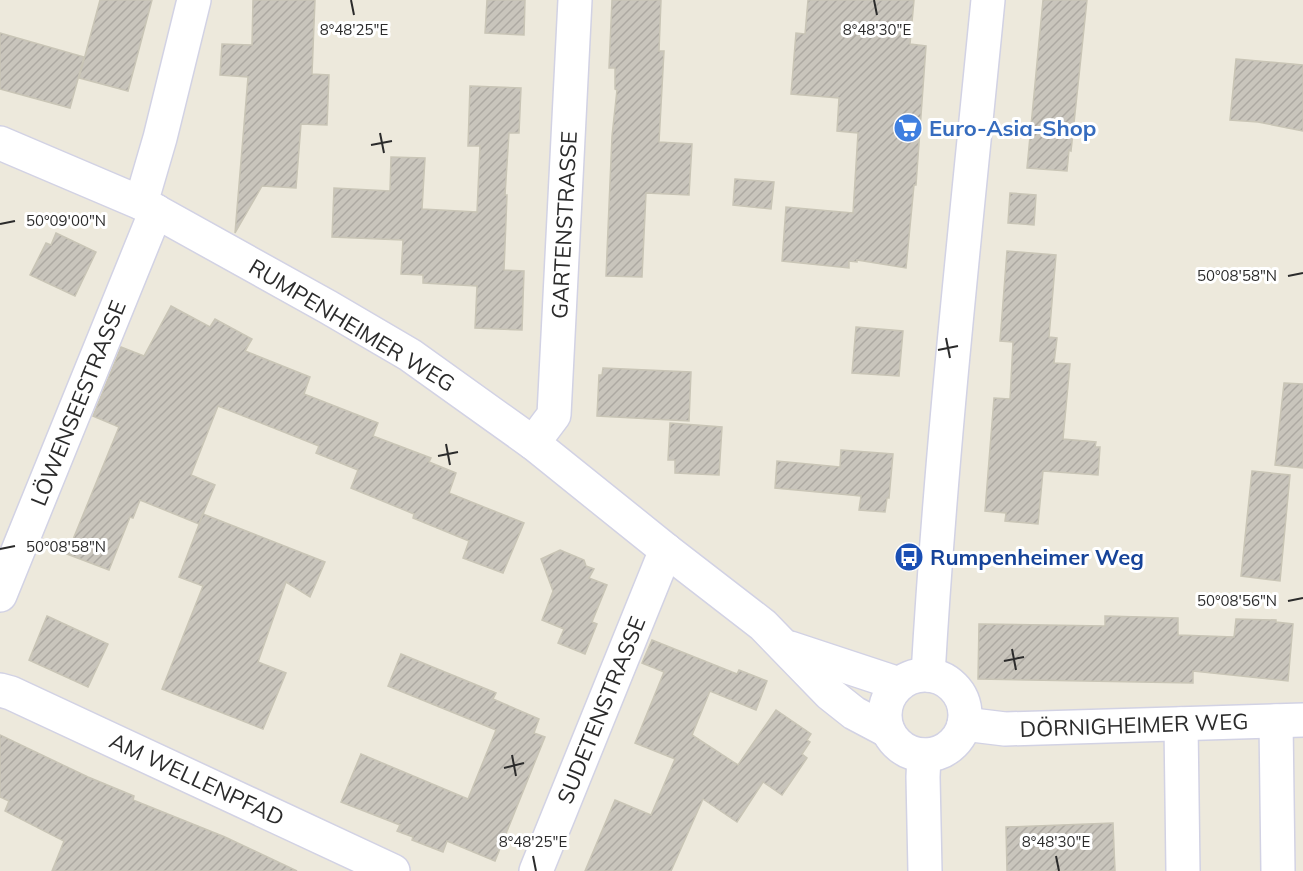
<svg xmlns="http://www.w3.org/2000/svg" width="1303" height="871" font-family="Mulish,sans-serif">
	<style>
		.building { fill: url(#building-hatch); stroke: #c9c5b6; stroke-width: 1.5 }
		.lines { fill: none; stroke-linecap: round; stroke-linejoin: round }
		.minor-casing { stroke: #d2d2e4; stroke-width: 36 }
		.minor { stroke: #fff; stroke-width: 33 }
		.ticks { fill: none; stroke: #2b2b2b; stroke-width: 2 }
		.labels { text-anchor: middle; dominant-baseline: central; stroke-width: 6; stroke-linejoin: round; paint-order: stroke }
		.shop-label { font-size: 22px; font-weight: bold; fill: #366cbe; stroke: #fff; text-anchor: start }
		.street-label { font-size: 22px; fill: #2b2b2b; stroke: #fff }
		.transit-label { font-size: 22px; font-weight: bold; fill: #164399; stroke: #fff; text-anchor: start }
		.ticks-label { font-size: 15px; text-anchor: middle; fill: #2b2b2b; stroke: #fff; stroke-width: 6; stroke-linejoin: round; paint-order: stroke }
	</style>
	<defs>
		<pattern id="building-hatch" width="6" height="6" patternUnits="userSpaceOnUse" patternTransform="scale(1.5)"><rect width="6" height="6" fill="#c9c5bc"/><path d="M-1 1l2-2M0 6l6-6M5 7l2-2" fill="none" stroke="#ada9a2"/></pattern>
	</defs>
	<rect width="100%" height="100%" fill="#ede9dc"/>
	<!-- building -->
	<g class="building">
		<polygon points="100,0 152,0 128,91 79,78"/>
		<polygon points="253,0 315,0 312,74 329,75 327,125 301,124 296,188 262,186 235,233 248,77 220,75 222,44 252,45"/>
		<polygon points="487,0 525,0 524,35 485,33"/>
		<polygon points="612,0 661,0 659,51 664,51 659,142 692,144 689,195 646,193 642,277 606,276 612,136 617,90 615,89 615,68 609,68"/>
		<polygon points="808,0 914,0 910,44 926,46 916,185 914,185 906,268 857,260 857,262 849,261 849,268 782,261 786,207 853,213 858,133 837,131 839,98 791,94 796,33 805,34"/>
		<polygon points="1043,0 1087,0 1071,151 1069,150 1067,171 1027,168"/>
		<polygon points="0,33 84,57 70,108 0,89"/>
		<polygon points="1236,59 1303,65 1303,131 1258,122 1230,120"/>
		<polygon points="470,86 521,88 519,133 509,133 505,195 507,195 504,270 524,271 522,330 475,328 477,286 423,283 423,275 401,274 403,240 332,237 334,188 390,191 391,157 425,158 422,209 477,212 480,146 468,146"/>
		<polygon points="735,179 774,182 771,209 733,205"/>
		<polygon points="1010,193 1036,195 1034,225 1008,223"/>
		<polygon points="56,233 96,252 75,296 30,275 46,243 51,245"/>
		<polygon points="1007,251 1056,255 1049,337 1057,338 1054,363 1070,364 1063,439 1096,442 1095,447 1100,447 1098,475 1043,471 1038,524 1005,521 1006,513 985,511 994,398 1010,399 1013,342 1000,341"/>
		<polygon points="171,306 210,327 215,319 252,339 245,351 310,377 304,394 378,423 373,436 431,458 429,462 456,473 449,493 524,523 503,573 463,558 469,541 413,518 414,514 351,488 358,470 316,453 319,446 218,406 191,475 215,485 199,524 140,500 133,518 130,517 109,570 67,554 119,427 93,416 121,347 144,356"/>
		<polygon points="856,327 903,331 899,376 852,373"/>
		<polygon points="603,368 691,372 689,421 597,416 599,375 602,375"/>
		<polygon points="1284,383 1303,384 1303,468 1275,465"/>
		<polygon points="670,423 722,427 719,475 675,473 675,460 668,460"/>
		<polygon points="841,450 893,454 889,498 887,498 885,512 859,510 861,496 775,488 777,461 840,467"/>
		<polygon points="1252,471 1290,475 1280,581 1241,576"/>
		<polygon points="203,514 325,562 310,597 286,582 258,662 286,673 263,729 162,689 203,586 179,577"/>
		<polygon points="560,550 584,560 586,566 594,569 589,578 607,585 592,622 597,624 585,654 558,643 564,629 542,620 553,591 541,559"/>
		<polygon points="47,616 108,644 88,687 29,660"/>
		<polygon points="1105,616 1178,618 1178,635 1234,637 1236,619 1276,620 1276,622 1293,624 1288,681 1193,671 1193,683 978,679 979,624 1105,626"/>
		<polygon points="652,640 737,674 739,670 767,681 756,710 710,691 692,735 738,765 776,710 811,734 807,740 810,742 802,754 807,758 782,795 763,782 737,822 703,799 671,871 585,871 615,800 651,815 675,759 635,743 664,672 642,663"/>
		<polygon points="401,654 496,693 493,699 539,719 534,733 545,737 495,861 447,841 443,852 412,840 413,837 397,831 400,825 341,802 361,754 468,799 496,730 388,686"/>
		<polygon points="0,735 88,777 134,796 133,800 225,837 297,871 52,871 64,841 5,811 9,801 0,797"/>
		<polygon points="1113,823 1115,871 1007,871 1006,827"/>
	</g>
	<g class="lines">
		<!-- minor casing -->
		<g class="minor-casing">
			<g id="minor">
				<polyline points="0,143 141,203 328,307 410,355 533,443 666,550 763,625 830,694 854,713 888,731"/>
				<polyline points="141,203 160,138 194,0"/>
				<polyline points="533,443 554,415 575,0"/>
				<polyline points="0,595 156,211"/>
				<polyline points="790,648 899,684"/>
				<circle cx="925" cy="715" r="40"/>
				<path d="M928,675c13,-226 38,-450 60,-675"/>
				<polyline points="0,690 11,693 393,871"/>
				<polyline points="1276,721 1278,871"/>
				<polyline points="964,724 1005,729 1303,720"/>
				<polyline points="1181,724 1183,871"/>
				<polyline points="924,755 923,777 925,871"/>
				<polyline points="536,871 666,550"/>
			</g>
		</g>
		<!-- minor -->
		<use href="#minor" class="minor"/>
	</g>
	<!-- ticks -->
	<path class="ticks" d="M351,0l3,15M874,0l3,15M380,133l4,20M371,145l21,-4M0,224l15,-3M1288,276l15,-3M946,338l4,20M938,350l20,-4M446,444l4,21M438,456l20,-4M0,549l15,-3M1288,601l15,-3M1012,649l4,21M1004,661l20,-4M512,755l4,21M504,768l20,-5M533,856l3,15M1056,856l3,15"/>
	<!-- icons -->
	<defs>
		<g id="supermarket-disc" transform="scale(1.5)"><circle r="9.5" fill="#3f7fe0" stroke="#fff"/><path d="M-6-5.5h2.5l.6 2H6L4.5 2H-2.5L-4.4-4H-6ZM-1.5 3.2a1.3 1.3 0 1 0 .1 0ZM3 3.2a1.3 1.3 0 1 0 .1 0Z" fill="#fff"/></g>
		<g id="bus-disc" transform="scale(1.5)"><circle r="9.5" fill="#1a4fb4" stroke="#fff"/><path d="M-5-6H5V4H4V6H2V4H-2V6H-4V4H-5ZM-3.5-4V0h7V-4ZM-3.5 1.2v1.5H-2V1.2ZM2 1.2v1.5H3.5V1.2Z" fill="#fff"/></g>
	</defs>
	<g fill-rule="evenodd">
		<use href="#supermarket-disc" x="908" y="128"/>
		<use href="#bus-disc" x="909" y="557"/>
	</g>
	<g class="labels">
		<!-- shop labels -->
		<g class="shop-label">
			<text x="929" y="128">Euro-Asia-Shop</text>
		</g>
		<!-- street labels -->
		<g class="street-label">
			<text transform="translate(564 225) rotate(-87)">GARTENSTRASSE</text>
			<text transform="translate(352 325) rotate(31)">RUMPENHEIMER WEG</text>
			<text transform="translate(78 403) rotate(-68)">LÖWENSEESTRASSE</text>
			<text transform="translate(601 710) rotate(-68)">SUDETENSTRASSE</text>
			<text transform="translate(1134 725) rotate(-2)">DÖRNIGHEIMER WEG</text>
			<text transform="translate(197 779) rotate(25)">AM WELLENPFAD</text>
		</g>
		<!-- transit labels -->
		<g class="transit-label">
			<text x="930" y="557">Rumpenheimer Weg</text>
		</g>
	</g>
	<g class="ticks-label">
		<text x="354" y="35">8°48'25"E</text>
		<text x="877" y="35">8°48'30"E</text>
		<text x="66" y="226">50°09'00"N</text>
		<text x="1237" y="281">50°08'58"N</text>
		<text x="66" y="552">50°08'58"N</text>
		<text x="1237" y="606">50°08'56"N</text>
		<text x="533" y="847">8°48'25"E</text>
		<text x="1056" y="847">8°48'30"E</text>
	</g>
</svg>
